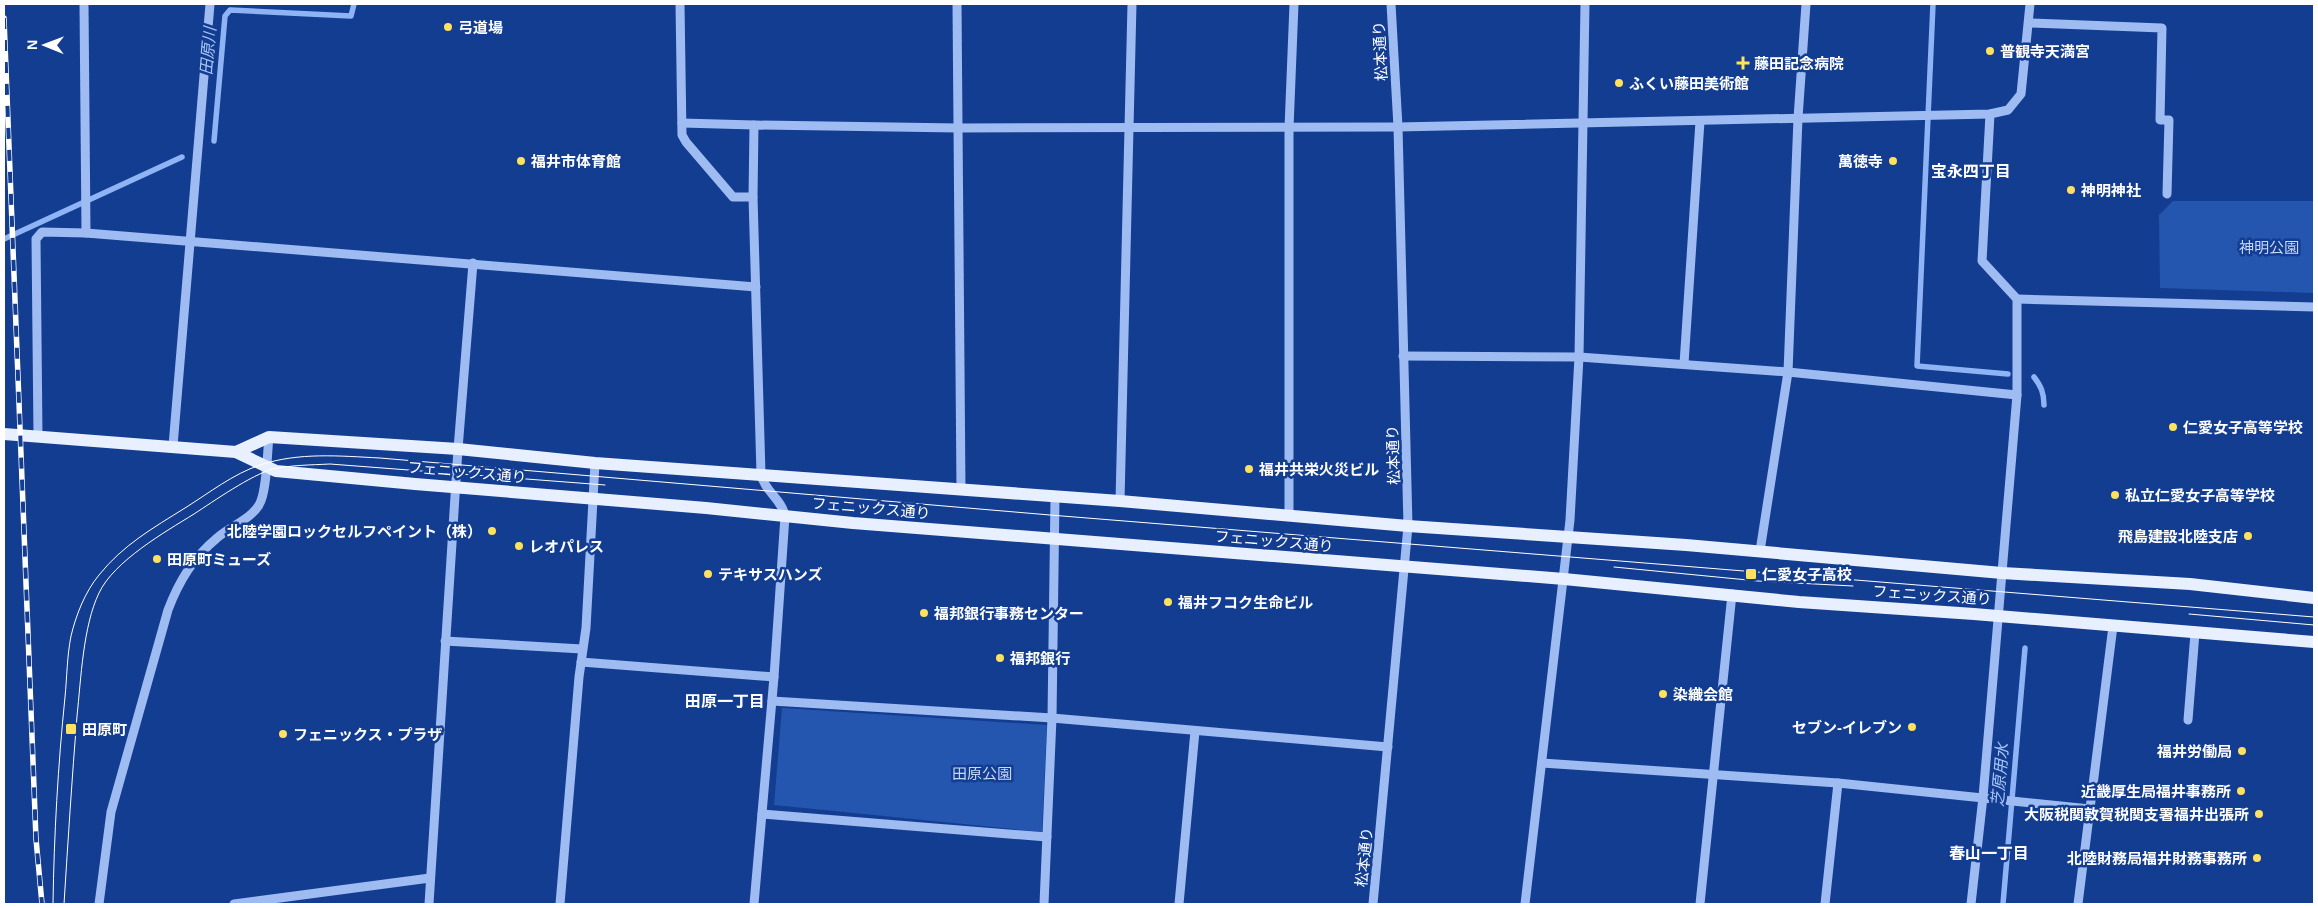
<svg xmlns="http://www.w3.org/2000/svg" width="2318" height="908" font-family="Arial,'Noto Sans JP',sans-serif">
	<style>
		.green { fill: #2455af }
		.lines { fill: none; stroke-linecap: round; stroke-linejoin: round }
		.stream { stroke: #8fb4f5; stroke-width: 5.5 }
		.minor { stroke: #9ebbf2; stroke-width: 9 }
		.major { stroke: #e8efff; stroke-width: 12 }
		.tram { stroke: #fff; stroke-width: 1 }
		.rail-casing { stroke: #fff; stroke-width: 5.5 }
		.rail { stroke: #133d90; stroke-width: 4; stroke-dasharray: 11; stroke-linecap: butt }
		.poi-dot { fill: #ffe15e; stroke: #133d90; stroke-width: 2 }
		.labels { text-anchor: middle; dominant-baseline: central; stroke-width: 5; stroke-linejoin: round; paint-order: stroke }
		.poi-label { font-size: 15px; font-weight: bold; fill: #fff; stroke: #133d90; text-anchor: start }
		.street-label { font-size: 15px; fill: #fff; stroke: #133d90 }
		.park-label { font-size: 15px; fill: #c5d8fd; stroke: #133d90 }
		.water-label { font-size: 16px; font-style: italic; fill: #aac6f9; stroke: #133d90 }
		.neighbourhood-label { font-size: 16px; font-weight: bold; fill: #fff; stroke: #133d90 }
	</style>
	<rect width="100%" height="100%" fill="#133d90"/>
	<!-- green -->
	<g class="green">
		<polygon points="2173,201 2314,201 2314,293 2160,288 2159,215"/>
		<polygon points="782,708 1047,725 1042,832 774,805"/>
	</g>
	<g class="lines">
		<!-- stream -->
		<g class="stream">
			<polyline points="1933,4 1917,366 2008,374"/>
			<polyline points="214,141 225,16 230,10 351,16 354,4"/>
			<polyline points="4,239 182,157"/>
			<path d="M2034,377c7,9 10,16 10,28"/>
			<polyline points="2003,904 2025,648"/>
		</g>
		<!-- minor -->
		<g class="minor">
			<polyline points="84,4 86,233"/>
			<polyline points="680,4 682,135 686,142 733,197 753,197"/>
			<polyline points="957,4 961,490"/>
			<polyline points="2030,23 2162,28 2160,120 2169,120 2167,194"/>
			<polyline points="682,123 754,125"/>
			<polyline points="2017,299 2314,307"/>
			<polyline points="1403,356 1579,357 1788,372 2017,395"/>
			<polyline points="1684,364 1700,121"/>
			<polyline points="38,436 36,239 42,232 86,233 756,287"/>
			<polyline points="173,446 210,4"/>
			<polyline points="1120,501 1132,4"/>
			<polyline points="1289,516 1289,128 1294,4"/>
			<polyline points="1760,551 1788,372 1798,118 1806,4"/>
			<polyline points="445,641 582,649"/>
			<polyline points="581,662 774,677"/>
			<polyline points="772,701 1052,718 1388,747"/>
			<polyline points="2188,720 2195,633"/>
			<polyline points="1542,763 1838,783 2090,809"/>
			<polyline points="762,814 1047,837"/>
			<path d="M99,904l12,-92 57,-202c11,-29 25,-52 49,-72 12,-11 34,-19 42,-33 8,-13 8,-51 10,-68"/>
			<polyline points="234,904 430,878"/>
			<polyline points="429,904 458,449 473,263"/>
			<polyline points="560,904 579,677 586,628 595,463"/>
			<path d="M754,904l20,-227 11,-161c-3,-17 -21,-25 -24,-42l-8,-277 1,-72 204,3 440,-1 592,-13 18,-4 13,-16 9,-90"/>
			<polyline points="1044,904 1052,718 1055,497"/>
			<polyline points="1179,904 1195,731"/>
			<polyline points="1373,904 1408,526 1398,127 1391,4"/>
			<polyline points="1525,904 1570,520 1579,357 1585,4"/>
			<polyline points="1700,904 1732,594"/>
			<polyline points="1825,904 1838,783"/>
			<polyline points="1971,904 1983,797 2017,395 2017,299 1982,261 1990,114"/>
			<polyline points="2078,904 2113,626"/>
		</g>
		<!-- major -->
		<g class="major">
			<polyline points="4,434 236,452 276,471 415,484 706,508 853,523 1564,579 1799,602 1974,614 2314,642"/>
			<polyline points="236,452 269,437 458,449 595,463 1120,501 1408,526 1686,545 2002,573 2190,584 2314,598"/>
		</g>
		<!-- tram -->
		<g class="tram">
			<polyline points="1614,567 1758,581 1853,586"/>
			<polyline points="2189,614 2314,625"/>
			<path d="M53,904c1,-69 5,-138 12,-207 2,-20 2,-41 6,-61 5,-21 14,-44 28,-61 24,-30 54,-47 86,-67 24,-15 48,-34 75,-43 39,-13 80,-9 120,-7l670,57 1264,102"/>
			<path d="M64,904c4,-63 8,-126 13,-188 4,-37 6,-90 22,-123 15,-32 66,-61 95,-79 20,-13 57,-39 79,-45 18,-4 38,-4 57,-5l275,21"/>
		</g>
		<!-- rail casing -->
		<g class="rail-casing">
			<polyline id="rail" points="4,18 36,839 42,904"/>
		</g>
		<!-- rail -->
		<use href="#rail" class="rail"/>
	</g>
	<!-- markers -->
	<g class="poi-dot">
		<circle cx="448" cy="27" r="5"/>
		<circle cx="1990" cy="51" r="5"/>
		<path d="M1740.5 55.5h5v5h5v5h-5v5h-5v-5h-5v-5h5z"/>
		<circle cx="1619" cy="83" r="5"/>
		<circle cx="521" cy="161" r="5"/>
		<circle cx="1893" cy="161" r="5"/>
		<circle cx="2071" cy="190" r="5"/>
		<circle cx="2173" cy="427" r="5"/>
		<circle cx="1249" cy="469" r="5"/>
		<circle cx="2115" cy="495" r="5"/>
		<circle cx="492" cy="531" r="5"/>
		<circle cx="2248" cy="536" r="5"/>
		<circle cx="519" cy="546" r="5"/>
		<circle cx="157" cy="559" r="5"/>
		<circle cx="708" cy="574" r="5"/>
		<rect x="1745" y="568" width="12" height="12" rx="2.5"/>
		<circle cx="1168" cy="602" r="5"/>
		<circle cx="924" cy="613" r="5"/>
		<circle cx="1000" cy="658" r="5"/>
		<circle cx="1663" cy="694" r="5"/>
		<circle cx="1912" cy="727" r="5"/>
		<rect x="65" y="723" width="12" height="12" rx="2.5"/>
		<circle cx="283" cy="734" r="5"/>
		<circle cx="2242" cy="751" r="5"/>
		<circle cx="2241" cy="791" r="5"/>
		<circle cx="2259" cy="814" r="5"/>
		<circle cx="2257" cy="858" r="5"/>
	</g>
	<g class="labels">
		<!-- poi labels -->
		<g class="poi-label">
			<text x="458" y="27">弓道場</text>
			<text x="2000" y="51">普観寺天満宮</text>
			<text x="1754" y="63">藤田記念病院</text>
			<text x="1629" y="83">ふくい藤田美術館</text>
			<text x="531" y="161">福井市体育館</text>
			<text x="1883" y="161" text-anchor="end">萬徳寺</text>
			<text x="2081" y="190">神明神社</text>
			<text x="2183" y="427">仁愛女子高等学校</text>
			<text x="1259" y="469">福井共栄火災ビル</text>
			<text x="2125" y="495">私立仁愛女子高等学校</text>
			<text x="482" y="531" text-anchor="end">北陸学園ロックセルフペイント（株）</text>
			<text x="2238" y="536" text-anchor="end">飛島建設北陸支店</text>
			<text x="529" y="546">レオパレス</text>
			<text x="167" y="559">田原町ミューズ</text>
			<text x="718" y="574">テキサスハンズ</text>
			<text x="1762" y="574">仁愛女子高校</text>
			<text x="1178" y="602">福井フコク生命ビル</text>
			<text x="934" y="613">福邦銀行事務センター</text>
			<text x="1010" y="658">福邦銀行</text>
			<text x="1673" y="694">染織会館</text>
			<text x="1902" y="727" text-anchor="end">セブン-イレブン</text>
			<text x="82" y="729">田原町</text>
			<text x="293" y="734">フェニックス・プラザ</text>
			<text x="2232" y="751" text-anchor="end">福井労働局</text>
			<text x="2231" y="791" text-anchor="end">近畿厚生局福井事務所</text>
			<text x="2249" y="814" text-anchor="end">大阪税関敦賀税関支署福井出張所</text>
			<text x="2247" y="858" text-anchor="end">北陸財務局福井財務事務所</text>
		</g>
		<!-- street labels -->
		<g class="street-label">
			<text transform="translate(1380 51) rotate(-93)">松本通り</text>
			<text transform="translate(1393 455) rotate(-92)">松本通り</text>
			<text transform="translate(467 472) rotate(5)">フェニックス通り</text>
			<text transform="translate(871 508) rotate(5)">フェニックス通り</text>
			<text transform="translate(1274 541) rotate(5)">フェニックス通り</text>
			<text transform="translate(1932 595) rotate(4)">フェニックス通り</text>
			<text transform="translate(1364 857) rotate(-84)">松本通り</text>
		</g>
		<!-- park labels -->
		<g class="park-label">
			<text x="2269" y="247">神明公園</text>
			<text x="982" y="773">田原公園</text>
		</g>
		<!-- water labels -->
		<g class="water-label">
			<text transform="translate(208 51) rotate(-85)">田原川</text>
			<text transform="translate(2000 775) rotate(-85)">芝原用水</text>
		</g>
		<!-- neighbourhood labels -->
		<g class="neighbourhood-label">
			<text x="1971" y="171">宝永四丁目</text>
			<text x="725" y="701">田原一丁目</text>
			<text x="1989" y="853">春山一丁目</text>
		</g>
	</g>
	<!-- border -->
	<rect width="2318" height="908" fill="none" stroke="#ffffff" stroke-width="10"/>
	<!-- north arrow -->
	<g transform="translate(45 45) rotate(271)" stroke="#133d90" stroke-width="4" paint-order="stroke">
	<path d="M0-4L9 19L0 12L-9 19Z" fill="#ffffff"/>
	<text y="-8" font-size="14" font-weight="bold" text-anchor="middle" fill="#ffffff">N</text>
	</g>
</svg>
